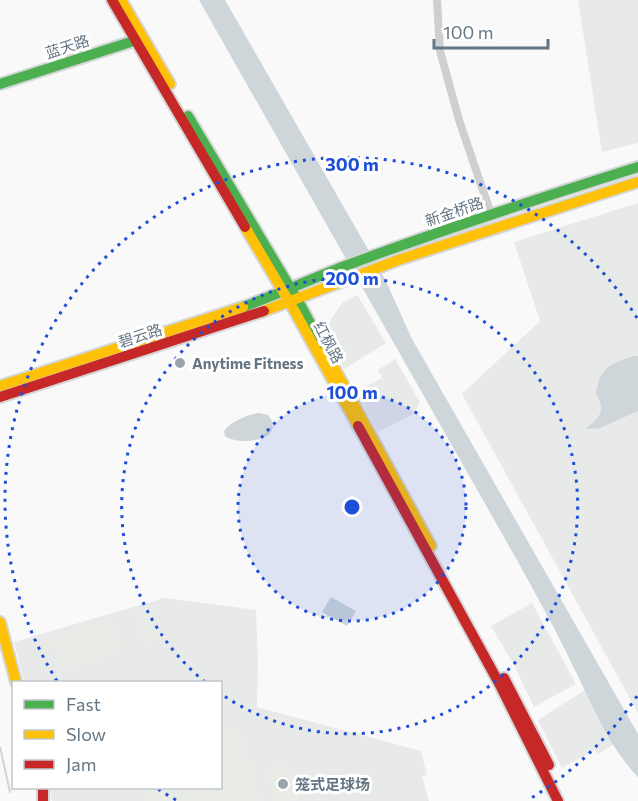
<svg xmlns="http://www.w3.org/2000/svg" width="638" height="801" font-family="Commissioner,'Noto Sans SC',sans-serif">
	<style>
		.built { fill: #e8e9e9 }
		.green { fill: #e8ebe6 }
		.water { fill: #ced6d9 }
		.lines { fill: none; stroke-linecap: round; stroke-linejoin: round }
		.stream { stroke: #ced6d9; stroke-width: 2 }
		.fast-casing { stroke: #d5d6d7; stroke-width: 14 }
		.slow-casing { stroke: #d5d6d7; stroke-width: 14 }
		.jam-casing { stroke: #d5d6d7; stroke-width: 14 }
		.street { stroke: #cecfd0; stroke-width: 8 }
		.fast { stroke: #4caf50; stroke-width: 10 }
		.slow { stroke: #ffc107; stroke-width: 10 }
		.jam { stroke: #c62828; stroke-width: 10 }
		.ring { fill: none; stroke: #1d4ed8; stroke-width: 3; stroke-dasharray: 3 6 }
		.poi-dot { fill: #99a4ac; stroke: #fff; stroke-width: 2 }
		.labels { text-anchor: middle; dominant-baseline: central; stroke-width: 6; stroke-linejoin: round; paint-order: stroke }
		.street-label { font-size: 15px; fill: #657683; stroke: #fff }
		.poi-label { font-size: 15px; font-weight: bold; fill: #657683; stroke: #fff; text-anchor: start }
		.centre { fill: #1d4ed8; stroke: #fff; stroke-width: 3 }
		.ring-label { font-size: 18px; text-anchor: middle; font-weight: bold; fill: #1d4ed8; stroke: #fff; stroke-width: 6; stroke-linejoin: round; paint-order: stroke }
	</style>
	<rect width="100%" height="100%" fill="#f9f9f9"/>
	<!-- built -->
	<g class="built">
		<polygon points="578,0 638,0 638,143 602,152"/>
		<polygon points="638,203 638,713 462,394 540,321 514,242"/>
		<polygon points="357,295 386,343 344,369 327,336 328,324 342,303"/>
		<polygon points="395,359 420,402 414,414 378,432 356,392 382,378 378,370"/>
		<polygon points="164,598 256,610 258,664 257,707 421,751 427,775 422,776 429,801 52,801 50,788 220,788 220,682 24,682 14,642"/>
		<polygon points="532,603 576,684 534,707 515,667 491,626"/>
		<polygon points="585,690 616,743 598,754 595,750 562,768 538,720"/>
	</g>
	<!-- green -->
	<g class="green">
		<polygon points="155,607 165,638 143,645 133,614"/>
		<polygon points="113,619 123,652 62,671 52,637"/>
		<polygon points="240,726 261,801 145,801 141,788 220,788 221,733"/>
		<polygon points="287,762 299,799 292,801 277,801 266,769"/>
	</g>
	<!-- water -->
	<g class="water">
		<path d="M199,0h26l160,279 27,60 226,395v43c-30,-31 -46,-73 -65,-111 -17,-36 -37,-71 -56,-106z"/>
		<path d="M635,356h3v55l-38,17 -15,1c15,-11 21,-17 11,-36 5,-27 15,-30 39,-37z"/>
		<path d="M259,413l9,2c20,25 -28,32 -43,21l-1,-5c7,-10 23,-16 35,-18z"/>
		<polygon points="331,597 356,611 347,626 322,612"/>
	</g>
	<g class="lines">
		<!-- stream -->
		<polyline class="stream" points="0,747 10,792"/>
		<!-- fast casing -->
		<g class="fast-casing">
			<g id="fast">
				<polyline points="0,84 140,39"/>
				<polyline points="188,116 301,306 325,351"/>
				<path d="M243,307c35,-13 68,-28 102,-41 96,-36 195,-68 293,-99"/>
			</g>
		</g>
		<!-- slow casing -->
		<g class="slow-casing">
			<g id="slow">
				<polyline points="121,0 170,84"/>
				<polyline points="245,227 294,310 358,426"/>
				<polyline points="264,311 401,259 638,182"/>
				<polyline points="325,351 431,546"/>
				<polyline points="0,386 243,307"/>
				<polyline points="0,622 16,682"/>
			</g>
		</g>
		<!-- jam casing -->
		<g class="jam-casing">
			<g id="jam">
				<polyline points="112,0 245,227"/>
				<polyline points="0,397 264,311"/>
				<polyline points="358,426 500,685 558,801"/>
				<polyline points="504,678 549,765"/>
				<polyline points="43,788 43,801"/>
			</g>
		</g>
		<!-- street -->
		<polyline class="street" points="437,0 440,51 459,120 491,214"/>
		<!-- fast -->
		<use href="#fast" class="fast"/>
		<!-- slow -->
		<use href="#slow" class="slow"/>
		<!-- jam -->
		<use href="#jam" class="jam"/>
	</g>
	<!-- distance rings -->
	<circle cx="352" cy="507" r="114" fill="#1d4ed8" fill-opacity=".12"/>
	<g class="ring">
		<circle cx="352" cy="507" r="114"/>
		<path d="M205 682A228 228 0 1 1 221 694"/>
		<path d="M637 696A342 342 0 0 1 528 800M176 800A342 342 0 0 1 158 789M57 681A342 342 0 0 1 637 318"/>
	</g>
	<!-- markers -->
	<g class="poi-dot">
		<circle cx="180" cy="363" r="6"/>
		<circle cx="283" cy="784" r="6"/>
	</g>
	<g class="labels">
		<!-- street labels -->
		<g class="street-label">
			<text transform="translate(67 46) rotate(-18)">蓝天路</text>
			<text transform="translate(454 211) rotate(-19)">新金桥路</text>
			<text transform="translate(140 335) rotate(-18)">碧云路</text>
			<text transform="translate(329 342) rotate(62)">红枫路</text>
		</g>
		<!-- poi labels -->
		<g class="poi-label">
			<text x="192" y="363">Anytime Fitness</text>
			<text x="295" y="784">笼式足球场</text>
		</g>
	</g>
	<circle cx="352" cy="507" r="9" class="centre"/>
	<g class="ring-label">
		<text x="352" y="171">300 m</text>
		<text x="352" y="285">200 m</text>
		<text x="352" y="399">100 m</text>
	</g>
	<!-- legend -->
	<rect x="12" y="681" width="210" height="108" fill="#ffffff" stroke="#c1c8cd" stroke-width="1.5"/>
	<rect x="24" y="700" width="30" height="9" fill="#4caf50" stroke="#c1c8cd" stroke-width="1.5"/>
	<text x="66" y="711" font-size="18" fill="#657683">Fast</text>
	<rect x="24" y="730" width="30" height="9" fill="#ffc107" stroke="#c1c8cd" stroke-width="1.5"/>
	<text x="66" y="741" font-size="18" fill="#657683">Slow</text>
	<rect x="24" y="760" width="30" height="9" fill="#c62828" stroke="#c1c8cd" stroke-width="1.5"/>
	<text x="66" y="771" font-size="18" fill="#657683">Jam</text>
	<!-- scale -->
	<path d="M434 39v9h114v-9" fill="none" stroke="#657683" stroke-width="3"/>
	<text x="443" y="39" font-size="18" fill="#657683" stroke="#ffffff" stroke-width="4.5" paint-order="stroke">100 m</text>
</svg>
